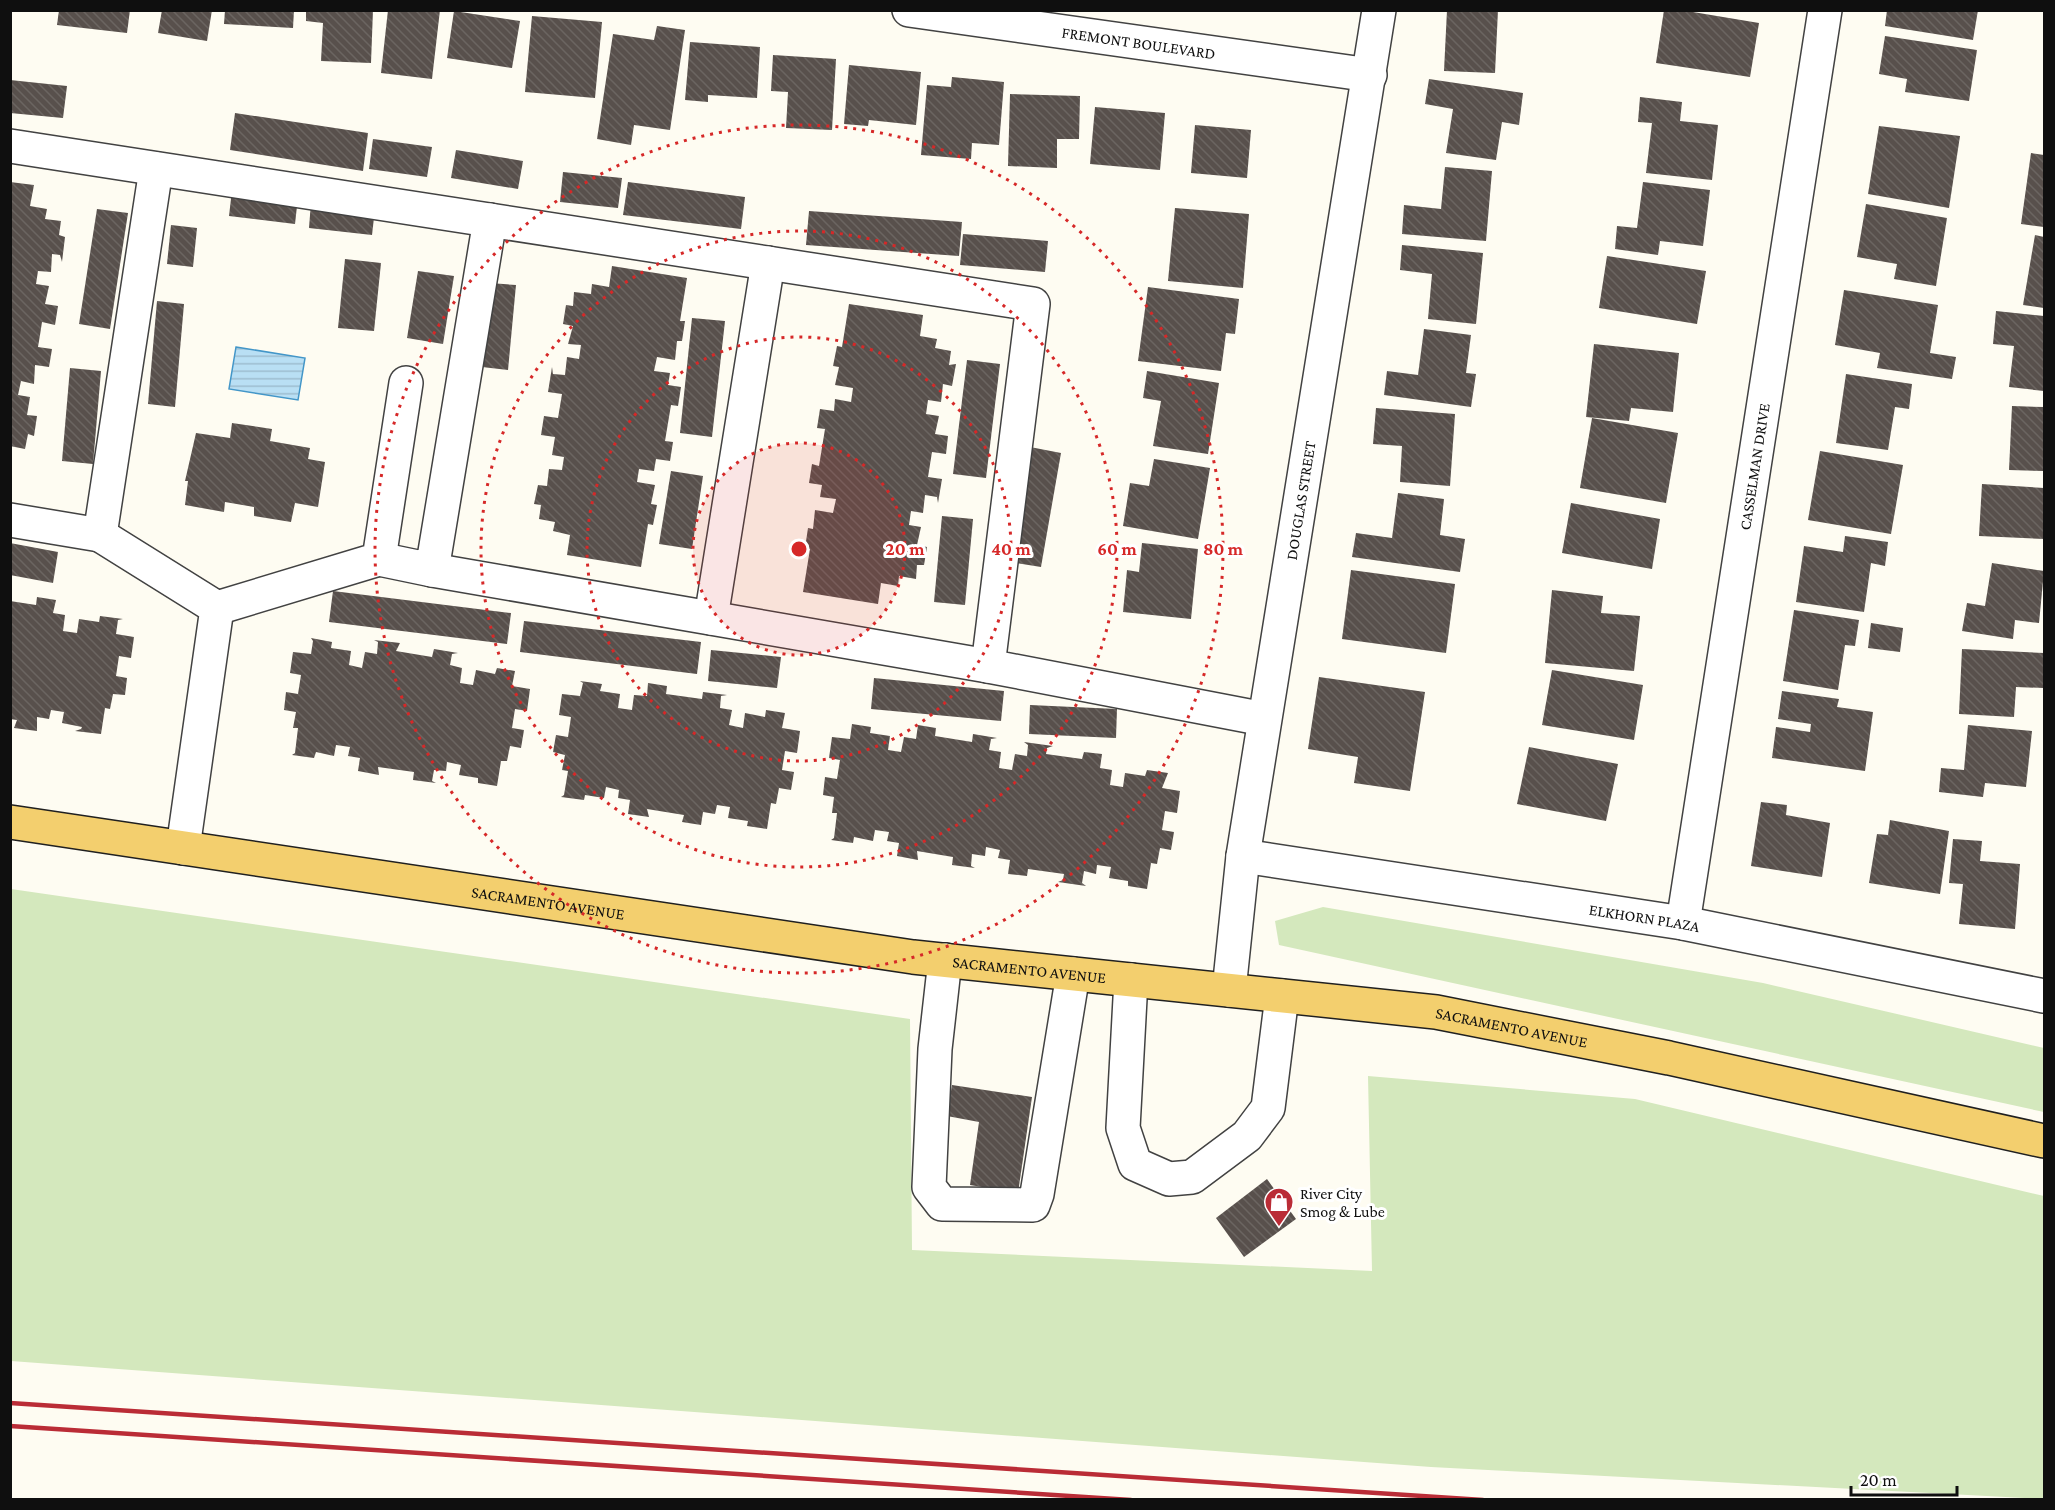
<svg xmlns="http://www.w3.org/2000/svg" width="2055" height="1510" font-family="'Crimson Pro',serif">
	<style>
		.grass { fill: #d4e8bd }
		.water { fill: url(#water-rules); stroke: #4396c8; stroke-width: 1.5 }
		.building { fill: url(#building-back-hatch) }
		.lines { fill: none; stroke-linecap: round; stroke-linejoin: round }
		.minor-casing { stroke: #424242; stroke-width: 36 }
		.major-casing { stroke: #202020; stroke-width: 36 }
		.minor { stroke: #fff; stroke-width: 33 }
		.major { stroke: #f3cf6e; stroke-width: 33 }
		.rail { stroke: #ba2c36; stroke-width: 4.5 }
		.ring { fill: none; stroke: #d62828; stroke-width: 3; stroke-dasharray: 3 6 }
		.labels { text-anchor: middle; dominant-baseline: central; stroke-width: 6; stroke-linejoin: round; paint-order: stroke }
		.street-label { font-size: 16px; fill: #0f0f0f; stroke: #fff }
		.poi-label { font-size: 16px; fill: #0f0f0f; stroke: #fff; text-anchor: start }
		.centre { fill: #d62828; stroke: #fff; stroke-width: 3 }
		.ring-label { font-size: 18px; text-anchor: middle; font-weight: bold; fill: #d62828; stroke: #fff; stroke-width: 6; stroke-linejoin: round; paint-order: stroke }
	</style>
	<defs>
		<pattern id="water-rules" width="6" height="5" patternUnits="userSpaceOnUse" patternTransform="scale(1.5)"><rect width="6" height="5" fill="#b9dff4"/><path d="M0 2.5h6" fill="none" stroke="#9ebed0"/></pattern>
		<pattern id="building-back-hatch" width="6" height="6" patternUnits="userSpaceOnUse" patternTransform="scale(1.5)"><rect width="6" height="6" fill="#58504c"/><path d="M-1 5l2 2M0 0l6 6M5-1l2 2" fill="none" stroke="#6b6561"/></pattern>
	</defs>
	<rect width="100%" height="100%" fill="#fefcf2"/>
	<!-- grass -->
	<g class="grass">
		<polygon points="11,889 910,1019 912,1250 1372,1271 1368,1076 1635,1099 2044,1196 2044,1499 1431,1467 11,1361"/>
		<polygon points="1323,907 1763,983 2044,1048 2044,1112 1279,945 1275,921"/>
	</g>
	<!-- water -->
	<polygon class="water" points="236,347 305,358 298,400 229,389"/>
	<!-- building -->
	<g class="building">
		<polygon points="59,10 130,10 127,33 57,25"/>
		<polygon points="162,10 212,10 207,41 158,33"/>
		<polygon points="225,10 294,10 293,28 224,24"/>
		<polygon points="306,10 373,10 371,63 321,61 323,23 306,21"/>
		<polygon points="388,10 440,10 432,79 381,73"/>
		<polygon points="1447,10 1498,10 1495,73 1444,71"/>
		<polygon points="1664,10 1681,10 1759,23 1750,77 1656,63"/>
		<polygon points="1887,10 1978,10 1973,40 1885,26"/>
		<polygon points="454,11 520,21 512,68 447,58"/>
		<polygon points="532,16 602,22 595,98 525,92"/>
		<polygon points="657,26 685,30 670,130 634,125 631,145 597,139 613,34 654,40"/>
		<polygon points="1885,36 1977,50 1969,101 1905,92 1907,79 1879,74"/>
		<polygon points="690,42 760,47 757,98 708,95 708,102 685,100"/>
		<polygon points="773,55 836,59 832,130 786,128 788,92 771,91"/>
		<polygon points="849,65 921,72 916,125 869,120 868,126 844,124"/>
		<polygon points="952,77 1004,82 999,145 972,143 971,159 921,155 927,85 951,87"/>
		<polygon points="1429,79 1523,93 1519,125 1502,122 1496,160 1446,153 1453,109 1425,104"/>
		<polygon points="10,80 67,86 63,118 10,113"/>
		<polygon points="1010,94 1080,96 1079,139 1057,139 1057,168 1008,166"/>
		<polygon points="1640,97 1682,102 1680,121 1718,125 1712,180 1646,173 1652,123 1638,122"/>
		<polygon points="1095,107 1165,113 1160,170 1090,164"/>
		<polygon points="235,113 368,133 363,171 230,150"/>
		<polygon points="1195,125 1251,130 1247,178 1191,173"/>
		<polygon points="1879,126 1960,136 1949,208 1868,194"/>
		<polygon points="373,139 432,147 427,177 369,169"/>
		<polygon points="456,150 523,161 518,189 451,178"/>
		<polygon points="2031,153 2044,155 2044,227 2021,224"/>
		<polygon points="1445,167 1492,171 1486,241 1402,234 1404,205 1441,209"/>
		<polygon points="563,172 622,178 618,208 560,202"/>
		<polygon points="10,182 34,185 30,206 47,209 45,219 61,221 59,235 65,237 62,262 60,255 52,254 51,272 38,271 36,284 49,286 45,304 58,306 55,325 42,322 40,335 38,347 52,349 49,367 35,365 34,384 21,381 18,395 30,397 27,415 37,416 34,436 28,434 25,449 10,446"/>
		<polygon points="628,182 745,197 741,229 623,215"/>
		<polygon points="1643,182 1710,190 1703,246 1660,241 1658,255 1615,249 1617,226 1637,228"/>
		<polygon points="232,190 298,197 295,224 229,216"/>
		<polygon points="311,202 375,209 372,235 309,228"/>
		<polygon points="1866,204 1947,218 1936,286 1894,279 1897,264 1857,257"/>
		<polygon points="1175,208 1249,214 1243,288 1168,281"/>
		<polygon points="97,209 128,213 110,329 79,324"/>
		<polygon points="809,211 962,222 959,256 806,245"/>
		<polygon points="171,225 197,228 193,267 167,264"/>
		<polygon points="963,234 1048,241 1045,272 960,265"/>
		<polygon points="2035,235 2044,237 2044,308 2023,305"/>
		<polygon points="1402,245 1483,253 1476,324 1428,319 1432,274 1400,270"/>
		<polygon points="1607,256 1706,271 1697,324 1599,308"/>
		<polygon points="345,259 381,263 374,331 338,328"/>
		<polygon points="612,266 687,278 680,321 685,321 682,341 677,341 675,360 657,357 654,371 670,373 668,385 681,387 678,406 671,405 665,441 673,442 670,461 656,459 654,471 639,469 637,482 655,485 651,504 657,505 653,525 648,524 641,567 567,555 570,535 553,531 555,522 539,519 541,505 534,504 538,485 547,486 549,469 562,470 564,457 552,455 555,437 541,435 544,416 558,418 562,394 548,392 552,367 553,374 565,375 567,357 579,359 581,345 568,344 573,326 563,324 566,305 573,306 574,292 591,294 592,284 609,287"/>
		<polygon points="418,271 454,276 443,344 407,338"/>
		<polygon points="490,283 516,285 508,370 482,367"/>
		<polygon points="1148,287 1239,299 1235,334 1226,333 1221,371 1138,361"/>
		<polygon points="1844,290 1938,305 1930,353 1956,357 1952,379 1877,368 1880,353 1835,345"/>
		<polygon points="157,301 184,304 175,407 148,404"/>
		<polygon points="849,304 923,315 920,336 937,339 935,348 951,351 949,365 956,364 952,386 943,384 941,402 928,400 926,414 939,416 935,434 948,436 946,454 932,452 928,477 942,479 938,503 937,497 925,495 923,513 911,511 909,525 921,527 917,545 927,547 924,565 917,565 916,579 899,576 898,586 881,583 878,604 803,592 810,549 805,548 808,528 813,529 815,510 833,513 836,499 820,497 822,485 809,483 812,464 819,466 825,429 817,428 820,409 834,411 835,399 851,402 853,388 835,385 839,367 833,366 837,346 842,347"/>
		<polygon points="1996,311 2044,316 2044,391 2009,387 2014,346 1993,344"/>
		<polygon points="692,318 725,321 712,437 680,433"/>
		<polygon points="1424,329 1471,335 1466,373 1476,374 1471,407 1384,395 1387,371 1418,375"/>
		<polygon points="1594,344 1679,353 1673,412 1631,408 1629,421 1586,417"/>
		<polygon points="967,360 1000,364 986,478 953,474"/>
		<polygon points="70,368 101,371 93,464 62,461"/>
		<polygon points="1147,371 1219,383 1208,454 1153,446 1161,401 1143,398"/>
		<polygon points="1846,374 1912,384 1909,409 1895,407 1888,450 1836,443"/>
		<polygon points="2012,406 2044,407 2044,471 2009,470"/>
		<polygon points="1376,408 1455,414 1450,486 1400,482 1402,446 1373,444"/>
		<polygon points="1592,418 1678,433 1666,503 1580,488"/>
		<polygon points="232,423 272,429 270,441 310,448 308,459 325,462 318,507 295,503 291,522 254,516 254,507 225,502 224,512 185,505 188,481 185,481 196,433 230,438"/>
		<polygon points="1030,447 1061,453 1041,567 1010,562"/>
		<polygon points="1820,451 1903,465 1891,534 1808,520"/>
		<polygon points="1154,459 1210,468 1198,539 1123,526 1130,483 1149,486"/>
		<polygon points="671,471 703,476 692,549 659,544"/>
		<polygon points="1982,484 2044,488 2044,539 1979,536"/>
		<polygon points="1398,493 1444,499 1440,535 1465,539 1460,572 1352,557 1356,533 1392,538"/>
		<polygon points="1571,503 1660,519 1652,569 1562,553"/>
		<polygon points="942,516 973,519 965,605 934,602"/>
		<polygon points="1845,536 1888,542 1885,566 1871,563 1864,612 1796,602 1804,546 1843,552"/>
		<polygon points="10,543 58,552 53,583 10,575"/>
		<polygon points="1142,543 1198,549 1191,619 1123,612 1127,570 1139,572"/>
		<polygon points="1992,563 2044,571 2039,623 2015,620 2013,639 1962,631 1967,603 1985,606"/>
		<polygon points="1351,570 1455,584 1446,653 1342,639"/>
		<polygon points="1552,590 1603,596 1601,613 1640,616 1634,671 1545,663"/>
		<polygon points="333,591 511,613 507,644 329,622"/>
		<polygon points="37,597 56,600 53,613 65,615 63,631 77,633 79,619 99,622 100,616 123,619 118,620 116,634 134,637 131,658 119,656 116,676 127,678 125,695 113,694 110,709 105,708 101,734 75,731 81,729 82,727 62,723 64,712 51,710 49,719 37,717 37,731 14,728 17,720 10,719 10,601 36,605"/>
		<polygon points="1794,610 1859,620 1855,646 1845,645 1838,690 1783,681"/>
		<polygon points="524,621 701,642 697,674 520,652"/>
		<polygon points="1871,623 1903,628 1900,652 1868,648"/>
		<polygon points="311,638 332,642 331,648 351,651 349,665 362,668 365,652 377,654 378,642 374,640 400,643 396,651 432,657 434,649 458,653 452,654 450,665 462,668 460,683 473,685 476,670 495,674 497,668 515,671 512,686 530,689 527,711 515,709 512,728 524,730 521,748 510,746 507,761 501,761 497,786 478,783 478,778 459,775 461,765 447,762 446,771 434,770 432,781 436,783 413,780 414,772 378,767 379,775 358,771 360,758 348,756 350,747 336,745 334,756 316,752 314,758 292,755 295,753 298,728 293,728 296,712 284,710 286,692 298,694 301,675 290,673 293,652 311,654 313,641"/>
		<polygon points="1962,649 2044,653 2044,688 2016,687 2014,717 1959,714"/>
		<polygon points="711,650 781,657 777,688 708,681"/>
		<polygon points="1552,670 1643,685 1634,740 1542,725"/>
		<polygon points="1319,677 1425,692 1410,791 1354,783 1358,757 1308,749"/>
		<polygon points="874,678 1004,691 1001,721 871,709"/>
		<polygon points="580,681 602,684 600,691 620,694 618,708 632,710 634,695 647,696 648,683 667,686 666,694 702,699 703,692 727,695 721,696 720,708 732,710 729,725 743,728 745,713 765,717 766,710 785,713 782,728 800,731 797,753 785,751 782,770 794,772 791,790 779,788 776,804 771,803 767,829 747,826 748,821 728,818 730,807 717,805 715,814 703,812 701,825 682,822 684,815 647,809 649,817 628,814 630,800 618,798 619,790 606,787 604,798 585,795 584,800 561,797 564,795 568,771 562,770 565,755 553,752 556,735 568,737 571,717 559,715 562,694 580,696 583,683"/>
		<polygon points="1782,691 1839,699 1837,707 1873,712 1865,771 1772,758 1776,727 1810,732 1811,724 1778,719"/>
		<polygon points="1030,705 1117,709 1116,738 1029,734"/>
		<polygon points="852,724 871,727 870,733 890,736 888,750 901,752 904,737 916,739 918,725 936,728 935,736 972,742 973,734 997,738 991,739 989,750 1001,752 999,768 1012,770 1015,754 1027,756 1028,745 1024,742 1053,746 1047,748 1046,754 1082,759 1084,752 1102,754 1100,768 1112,770 1110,785 1123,787 1125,773 1145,776 1147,770 1168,773 1162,788 1180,791 1177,813 1165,811 1162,830 1174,832 1171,850 1160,848 1157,864 1151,863 1147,889 1128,886 1128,881 1109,878 1111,867 1097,865 1096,874 1084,871 1082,883 1086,886 1058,882 1063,880 1064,874 1028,869 1027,876 1008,874 1010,860 998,858 1000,850 986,847 985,856 972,854 971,866 975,868 952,865 953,857 917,851 918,860 897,856 899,843 887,841 889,832 875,830 873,841 854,837 853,843 831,840 834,838 837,813 832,813 834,797 823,795 825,777 837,779 840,760 829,758 832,737 850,739"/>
		<polygon points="1968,725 2032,731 2026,787 1985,783 1983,797 1939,792 1941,768 1964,770"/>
		<polygon points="1529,747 1618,764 1606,821 1517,804"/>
		<polygon points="1761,802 1787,805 1786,815 1830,823 1822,877 1751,866"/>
		<polygon points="1890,820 1949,831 1940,894 1869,883 1877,834 1888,835"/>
		<polygon points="1953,839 1982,841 1980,861 2020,864 2015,929 1959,924 1963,884 1949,883"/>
		<polygon points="952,1085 1032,1097 1018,1193 970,1185 979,1122 947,1116"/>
		<polygon points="1267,1179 1296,1219 1244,1257 1216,1218"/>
	</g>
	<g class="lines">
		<!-- minor casing -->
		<g class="minor-casing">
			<g id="minor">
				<path id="s1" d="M909,10l461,65"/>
				<polyline points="10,146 1033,304 988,666 1264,719"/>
				<polyline points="156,169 100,535 217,608 183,848"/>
				<polyline points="10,520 100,535"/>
				<polyline points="379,559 432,570 490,220"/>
				<polyline points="432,570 988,666"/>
				<polyline points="217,608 379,559 406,383"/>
				<polyline points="711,618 768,263"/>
				<path id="s2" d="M1243,856l440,67 361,73"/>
				<path id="s3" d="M1683,923l142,-913"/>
				<polyline points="945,960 935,1049 929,1187 942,1204 1033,1205 1037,1194 1073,974"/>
				<polyline points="1131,980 1123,1128 1135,1164 1169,1179 1192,1177 1247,1136 1268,1108 1282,996"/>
				<path id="s4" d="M1229,990l14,-134 136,-846"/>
			</g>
		</g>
		<!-- major casing -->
		<g class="major-casing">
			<g id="major">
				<path id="s5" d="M10,822l903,135 523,55 233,46 375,83"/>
			</g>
		</g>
		<!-- minor -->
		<use href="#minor" class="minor"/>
		<!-- major -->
		<use href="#major" class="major"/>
		<!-- rail -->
		<g class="rail">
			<polyline points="10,1403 1483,1500"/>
			<polyline points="10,1426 1131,1500"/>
		</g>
	</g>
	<!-- distance rings -->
	<circle cx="799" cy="549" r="106" fill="#d62828" fill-opacity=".12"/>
	<g class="ring">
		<circle cx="799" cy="549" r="106"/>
		<circle cx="799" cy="549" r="212"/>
		<circle cx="799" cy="549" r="318"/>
		<circle cx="799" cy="549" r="424"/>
	</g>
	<!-- icons -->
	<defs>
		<g id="shop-pin" transform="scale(1.5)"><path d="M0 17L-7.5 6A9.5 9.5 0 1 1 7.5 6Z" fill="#ba2c36" stroke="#fff"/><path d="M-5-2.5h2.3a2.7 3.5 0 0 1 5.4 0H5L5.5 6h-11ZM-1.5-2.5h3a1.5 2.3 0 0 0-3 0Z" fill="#fff"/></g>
	</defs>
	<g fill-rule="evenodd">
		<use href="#shop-pin" x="1279" y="1202"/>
	</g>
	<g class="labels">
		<!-- street labels -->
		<g class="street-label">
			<text stroke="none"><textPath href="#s1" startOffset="232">FREMONT BOULEVARD</textPath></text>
			<text stroke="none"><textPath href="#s3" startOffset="462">CASSELMAN DRIVE</textPath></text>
			<text stroke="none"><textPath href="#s4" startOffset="495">DOUGLAS STREET</textPath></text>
			<text stroke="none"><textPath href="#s5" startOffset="544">SACRAMENTO AVENUE</textPath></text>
			<text stroke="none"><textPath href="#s2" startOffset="406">ELKHORN PLAZA</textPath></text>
			<text stroke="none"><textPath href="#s5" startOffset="1030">SACRAMENTO AVENUE</textPath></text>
			<text stroke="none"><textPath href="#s5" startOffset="1516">SACRAMENTO AVENUE</textPath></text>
		</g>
		<!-- poi labels -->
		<g class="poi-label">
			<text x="1300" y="1193">River City<tspan x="1300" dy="18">Smog &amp; Lube</tspan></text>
		</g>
	</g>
	<circle cx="799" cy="549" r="9" class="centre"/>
	<g class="ring-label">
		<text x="905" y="555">20 m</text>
		<text x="1011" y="555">40 m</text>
		<text x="1117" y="555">60 m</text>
		<text x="1223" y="555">80 m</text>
	</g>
	<!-- border -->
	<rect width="2055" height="1510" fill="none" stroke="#0f0f0f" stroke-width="24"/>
	<!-- scale -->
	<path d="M1851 1486v9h106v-9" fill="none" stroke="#0f0f0f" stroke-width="3"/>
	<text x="1860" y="1486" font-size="18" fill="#0f0f0f" stroke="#ffffff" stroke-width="4.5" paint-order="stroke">20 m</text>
</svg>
